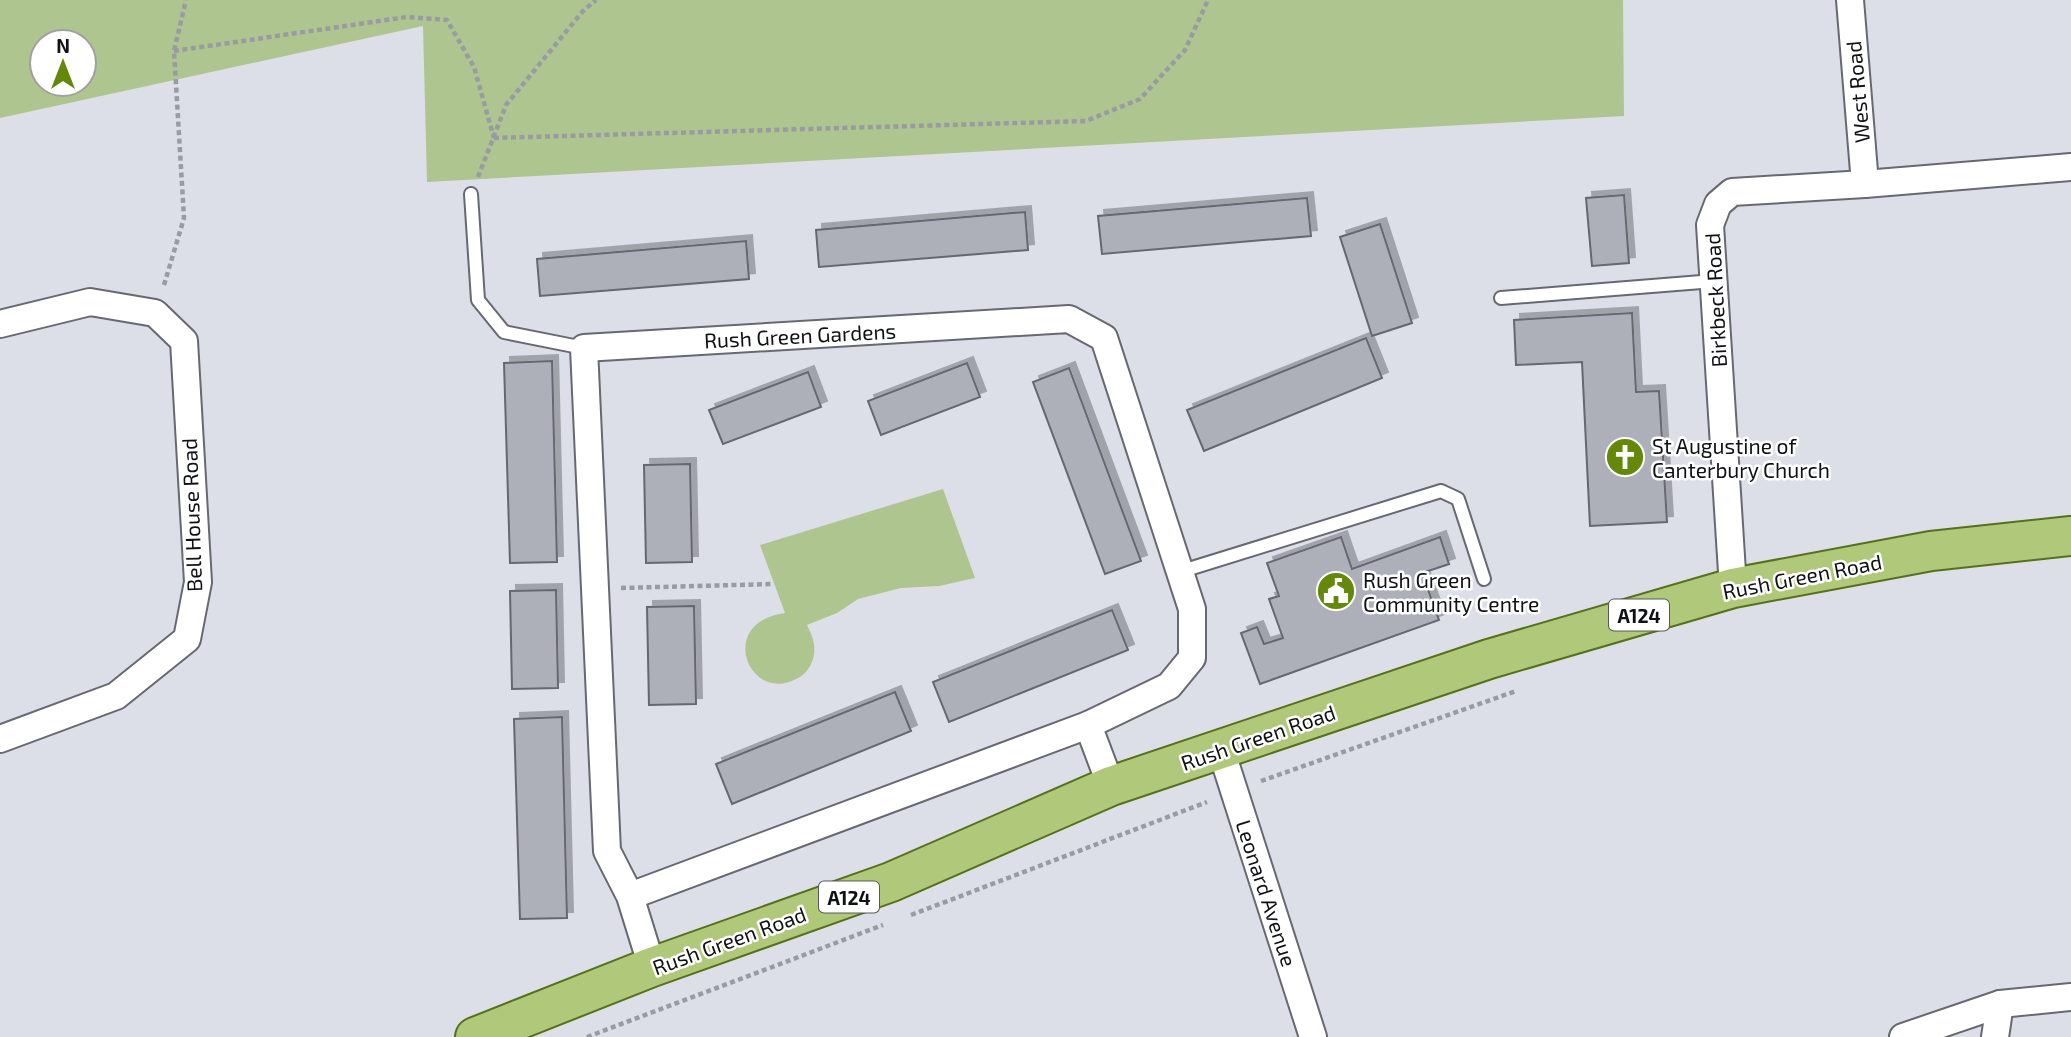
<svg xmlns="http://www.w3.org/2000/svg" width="2071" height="1037" font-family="'Exo 2',sans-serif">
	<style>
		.green { fill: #afc590; fill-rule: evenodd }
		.building { fill: #aeb0b9; stroke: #66676f; stroke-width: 2; filter: url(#shadow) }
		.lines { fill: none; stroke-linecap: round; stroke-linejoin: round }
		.service-casing { stroke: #676971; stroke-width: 16 }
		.minor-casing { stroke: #676971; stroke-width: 30 }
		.primary-casing { stroke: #56701b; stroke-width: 42 }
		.path { stroke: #999ba2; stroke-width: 4.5; stroke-dasharray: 5 3.5; stroke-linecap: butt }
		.service { stroke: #fff; stroke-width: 12 }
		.minor { stroke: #fff; stroke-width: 26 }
		.primary { stroke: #b0c879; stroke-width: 38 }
		.labels { text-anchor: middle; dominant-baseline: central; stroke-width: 5; stroke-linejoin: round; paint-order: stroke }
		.shield { fill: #fff; stroke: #58585a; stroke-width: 2 }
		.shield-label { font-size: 19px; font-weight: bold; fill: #101114 }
		.street-label { font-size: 21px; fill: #101114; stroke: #fff }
		.poi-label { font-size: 21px; fill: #101114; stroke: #fff; text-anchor: start }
	</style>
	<defs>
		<filter id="shadow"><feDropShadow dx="6" dy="-6" stdDeviation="0" flood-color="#0004"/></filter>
	</defs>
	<rect width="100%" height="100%" fill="#dcdee8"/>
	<!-- green -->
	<g class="green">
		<path d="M0,0h1623l1,116 -1197,66 -4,-156 -423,92zM42,42h42v42h-42z"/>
		<path d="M943,489l32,89 -36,8 -38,2 -43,11 -21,14 -30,12c7,14 11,26 3,41 -4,8 -12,13 -21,16 -43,14 -70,-60 -4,-69l-25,-68z"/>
	</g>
	<!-- building -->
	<g class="building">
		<polygon points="1624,195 1629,263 1592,266 1586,198"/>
		<polygon points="1307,198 1311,236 1102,254 1098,216"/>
		<polygon points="1025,212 1028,250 819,267 816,230"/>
		<polygon points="1380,224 1412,323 1372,336 1340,237"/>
		<polygon points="746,241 749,279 540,296 537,259"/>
		<polygon points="1632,313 1636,392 1659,391 1667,522 1590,526 1582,362 1516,365 1514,320"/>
		<polygon points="1366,338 1382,378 1204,451 1187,410"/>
		<polygon points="552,361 557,562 510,563 504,363"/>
		<polygon points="967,363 980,397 881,435 868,401"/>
		<polygon points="1069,368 1141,561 1105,574 1033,382"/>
		<polygon points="808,372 821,407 723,444 709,410"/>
		<polygon points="690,464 692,562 646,563 644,465"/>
		<polygon points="1341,537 1352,569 1440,537 1449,564 1422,573 1439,620 1260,684 1241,633 1257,627 1264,644 1283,638 1269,599 1279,596 1267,563"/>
		<polygon points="556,590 558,688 512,689 510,591"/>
		<polygon points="694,606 696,704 649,705 647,607"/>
		<polygon points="1112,610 1128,650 949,722 933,682"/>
		<polygon points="895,692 911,731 732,804 716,764"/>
		<polygon points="562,717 567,918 520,919 514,719"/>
	</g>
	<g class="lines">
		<!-- service casing -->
		<g class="service-casing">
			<g id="service">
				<polyline points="471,194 478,300 504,332 584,348"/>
				<polyline points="1501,298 1714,281"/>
				<polyline points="1179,572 1441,491 1458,499 1484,579"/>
			</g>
		</g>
		<!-- minor casing -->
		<g class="minor-casing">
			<g id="minor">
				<polyline points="1850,0 1865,184"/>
				<polyline points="0,324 90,302 155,313 184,341 198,582 187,639 116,696 0,739"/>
				<polyline points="1733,588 1710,225 1718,204 1732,192 1865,184 2071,167"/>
				<polyline points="1088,725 1111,786"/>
				<polyline points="1221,750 1313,1037"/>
				<polyline points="630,896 1088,725 1169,686 1192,658 1192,609 1104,338 1069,319 584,348 607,851 630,896 652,967"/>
				<polyline points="1903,1037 2000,1004 2071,997"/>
				<polyline points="1995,1037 2000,1004"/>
			</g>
		</g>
		<!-- primary casing -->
		<g class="primary-casing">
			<polyline id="primary" points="475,1037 652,967 891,882 1111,786 1489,659 1733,588 1931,551 2071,536"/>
		</g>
		<!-- path -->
		<g class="path">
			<polyline points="174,51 407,17 447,20 474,67 494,138"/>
			<polyline points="494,138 1086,121 1140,99 1185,50 1208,0"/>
			<polyline points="478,177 506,105 583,11 596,0"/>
			<polyline points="164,285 184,218 174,51 186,0"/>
			<polyline points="621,588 774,584"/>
			<polyline points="1261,781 1516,691"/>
			<polyline points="911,915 1207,802"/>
			<polyline points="587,1037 883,925"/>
		</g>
		<!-- service -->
		<use href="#service" class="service"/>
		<!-- minor -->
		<use href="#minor" class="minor"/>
		<!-- primary -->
		<use href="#primary" class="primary"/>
	</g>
	<!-- icons -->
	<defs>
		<g id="church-disc" transform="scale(2.0125)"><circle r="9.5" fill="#64880a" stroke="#fff"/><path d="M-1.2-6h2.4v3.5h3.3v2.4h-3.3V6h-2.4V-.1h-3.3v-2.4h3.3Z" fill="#fff"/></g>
		<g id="civic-disc" transform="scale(2.0125)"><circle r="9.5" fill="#64880a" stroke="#fff"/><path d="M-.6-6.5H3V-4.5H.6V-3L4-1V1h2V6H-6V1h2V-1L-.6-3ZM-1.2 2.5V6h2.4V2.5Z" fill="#fff"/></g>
	</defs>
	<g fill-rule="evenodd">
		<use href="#church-disc" x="1625" y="457"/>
		<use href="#civic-disc" x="1336" y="591"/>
	</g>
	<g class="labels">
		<!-- shield labels -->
		<g class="shield">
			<rect x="1609" y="599.5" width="60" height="31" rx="5"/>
			<rect x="819" y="881.5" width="60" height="31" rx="5"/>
		</g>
		<g class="shield-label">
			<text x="1639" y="615">A124</text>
			<text x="849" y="897">A124</text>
		</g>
		<!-- street labels -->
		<g class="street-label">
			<text transform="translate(1857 92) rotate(-95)">West Road</text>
			<text transform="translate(1715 300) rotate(-93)">Birkbeck Road</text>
			<text transform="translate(800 335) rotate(-3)">Rush Green Gardens</text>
			<text transform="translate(191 515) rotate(-92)">Bell House Road</text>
			<text transform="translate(1802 576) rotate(-11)">Rush Green Road</text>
			<text transform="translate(1258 737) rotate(-19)">Rush Green Road</text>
			<text transform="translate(1267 893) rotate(72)">Leonard Avenue</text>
			<text transform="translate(729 940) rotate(-20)">Rush Green Road</text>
		</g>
		<!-- poi labels -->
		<g class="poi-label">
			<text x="1652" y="445">St Augustine of<tspan x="1652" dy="24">Canterbury Church</tspan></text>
			<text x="1363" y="579">Rush Green<tspan x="1363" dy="24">Community Centre</tspan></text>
		</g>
	</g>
	<!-- north arrow -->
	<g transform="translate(63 63)"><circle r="33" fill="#ffffff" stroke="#9fa0a1" stroke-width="2"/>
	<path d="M0-5L12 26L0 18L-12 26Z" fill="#64880a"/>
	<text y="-10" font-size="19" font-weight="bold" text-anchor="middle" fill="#101114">N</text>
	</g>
</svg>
